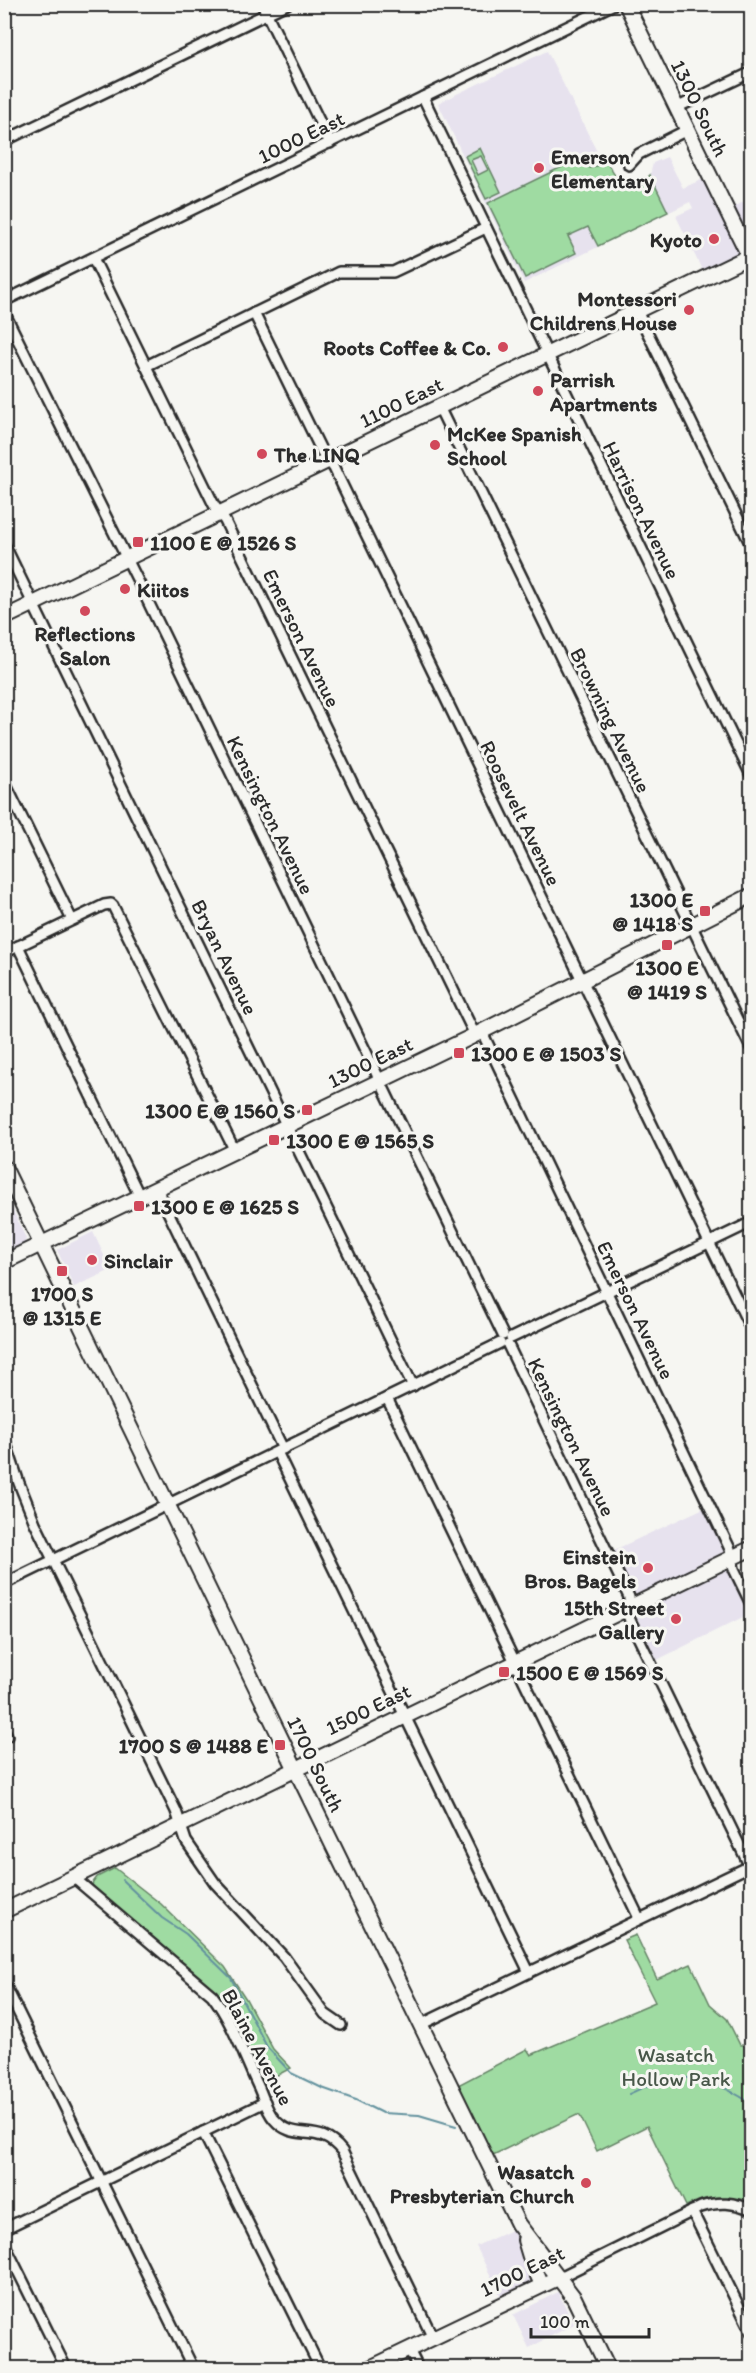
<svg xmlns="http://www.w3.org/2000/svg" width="756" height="2373" font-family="Itim,sans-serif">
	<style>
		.built { fill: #e7e2ee }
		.green { fill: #9fdba2; stroke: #658366; stroke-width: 1.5; fill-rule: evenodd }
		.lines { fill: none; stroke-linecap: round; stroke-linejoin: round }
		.stream { stroke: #64929e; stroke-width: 2 }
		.street-casing { stroke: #2b2b2b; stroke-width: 14 }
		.secondary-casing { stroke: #2b2b2b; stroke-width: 18 }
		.street { stroke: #f6f6f2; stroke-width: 9 }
		.secondary { stroke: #f6f6f2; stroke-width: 14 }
		.poi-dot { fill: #d1495b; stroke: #f6f6f2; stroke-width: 2 }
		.labels { text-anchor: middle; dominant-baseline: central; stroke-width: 6; stroke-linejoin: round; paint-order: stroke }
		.street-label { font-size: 21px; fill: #2b2b2b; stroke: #f6f6f2 }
		.poi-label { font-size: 21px; font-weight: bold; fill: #2b2b2b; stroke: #f6f6f2; text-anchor: start }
		.park-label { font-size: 21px; fill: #485749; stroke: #f6f6f2 }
	</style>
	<rect width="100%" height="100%" fill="#f6f6f2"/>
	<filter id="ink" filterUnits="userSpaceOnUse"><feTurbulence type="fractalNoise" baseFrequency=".0167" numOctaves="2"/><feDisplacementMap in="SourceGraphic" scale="12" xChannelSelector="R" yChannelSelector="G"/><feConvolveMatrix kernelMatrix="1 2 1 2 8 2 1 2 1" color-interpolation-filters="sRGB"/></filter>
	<g filter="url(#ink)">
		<!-- built -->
		<g class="built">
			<polygon points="547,51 602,162 607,162 619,182 631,186 641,186 650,175 653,163 667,157 683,188 703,179 720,214 751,198 751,246 702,270 676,216 693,208 690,202 524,283 438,103"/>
			<polygon points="5,1192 26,1239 23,1245 5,1254"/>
			<polygon points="93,1232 111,1270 74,1287 57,1250"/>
			<polygon points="706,1507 725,1549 728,1569 749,1614 657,1660 635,1614 633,1594 612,1551"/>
			<polygon points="514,2229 537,2279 501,2297 476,2246"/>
			<polygon points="558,2292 574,2324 529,2348 513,2315"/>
		</g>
		<!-- green -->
		<g class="green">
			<path d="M480,148l21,44 -15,7 -21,-43zM481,156l7,14 -10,5 -7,-15z"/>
			<path d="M584,156l6,12 17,-6c8,16 15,25 34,24l9,-11 18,37 -70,34 -10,-19 -20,9 8,17 -51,25 -37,-75z"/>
			<polygon points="115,1868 161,1904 225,1967 246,1999 273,2049 291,2068 262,2083 218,1994 93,1887 92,1884 97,1877"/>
			<path d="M636,1935l21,44 34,-15 19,40 17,15 13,26h11v155l-8,3c-22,-9 -36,-7 -57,3l-39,-80 -50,25 -17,-35 -3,-1 -84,40 -35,-70 69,-36 4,6 124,-53 -31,-62z"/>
		</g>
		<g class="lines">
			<!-- stream -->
			<g class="stream">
				<polyline points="122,1880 162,1918 186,1934 231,1978 267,2047 291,2073 322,2088 356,2100 382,2113 419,2115 456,2126"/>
				<path d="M629,2094c9,-4 20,-10 30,-13 34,-10 65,4 93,23"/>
			</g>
			<!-- street casing -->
			<g class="street-casing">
				<g id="street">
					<polyline points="262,4 330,143"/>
					<polyline points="423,97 752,777"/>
					<polyline points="676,108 752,72"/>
					<polyline points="4,141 287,4"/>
					<polyline points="629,165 639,154 687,130"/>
					<polyline points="93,258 214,505 225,521 475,1035"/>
					<polyline points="4,301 614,4"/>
					<polyline points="637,311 752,547"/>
					<polyline points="4,312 140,585 503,1335"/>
					<polyline points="254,313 322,452 334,468 752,1331"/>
					<polyline points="146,366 339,272 393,272 486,228"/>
					<polyline points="439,407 752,1050"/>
					<polyline points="4,544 413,1386"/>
					<polyline points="4,781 72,920"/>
					<polyline points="18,946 140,1197"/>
					<polyline points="4,953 104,905 111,904 113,906 235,1151"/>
					<polyline points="482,1032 730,1549 734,1569 752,1606"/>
					<polyline points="157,1189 283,1449"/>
					<polyline points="511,1338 752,1222"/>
					<polyline points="508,1345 629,1597 629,1618 752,1871"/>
					<polyline points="387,1398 639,1918"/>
					<polyline points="4,1438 19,1483 35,1523 176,1811 186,1841 215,1883 284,1957 325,2014 341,2025"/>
					<polyline points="277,1452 529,1972"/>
					<polyline points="4,1584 500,1343"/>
					<polyline points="4,1730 7,1736"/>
					<path d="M73,1877l139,118c20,26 32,61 46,91 5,10 8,24 16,33 21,25 44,2 68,32l91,187"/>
					<polyline points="4,1983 193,2368"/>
					<polyline points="420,2025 752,1865"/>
					<polyline points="203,2132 320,2368"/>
					<polyline points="692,2211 752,2333"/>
					<polyline points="4,2229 265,2102"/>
					<polyline points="4,2243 66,2368"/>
					<path d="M560,2277l141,-70c18,-6 33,-5 51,3"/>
					<polyline points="409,2350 418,2368"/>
				</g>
			</g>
			<!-- secondary casing -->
			<g class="secondary-casing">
				<g id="secondary">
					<polyline points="626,4 752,262"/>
					<polyline points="4,618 752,255"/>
					<polyline points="4,1167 300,1778 518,2224 574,2298 608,2368"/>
					<polyline points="4,1262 469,1038 752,895"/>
					<polyline points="4,1911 752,1548"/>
					<polyline points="525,2240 531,2260 542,2285"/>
					<polyline points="370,2368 560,2277"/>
				</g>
			</g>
			<!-- street -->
			<use href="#street" class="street"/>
			<!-- secondary -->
			<use href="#secondary" class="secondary"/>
		</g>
	</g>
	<!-- markers -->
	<g class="poi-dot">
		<circle cx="539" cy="168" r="6"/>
		<circle cx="714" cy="239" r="6"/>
		<circle cx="689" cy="310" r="6"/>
		<circle cx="503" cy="347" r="6"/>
		<circle cx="538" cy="391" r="6"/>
		<circle cx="435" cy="445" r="6"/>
		<circle cx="262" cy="454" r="6"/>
		<rect x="132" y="536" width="12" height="12" rx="3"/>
		<circle cx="125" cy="589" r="6"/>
		<circle cx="85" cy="611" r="6"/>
		<rect x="699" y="905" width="12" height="12" rx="3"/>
		<rect x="661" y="939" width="12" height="12" rx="3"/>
		<rect x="453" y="1047" width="12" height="12" rx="3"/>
		<rect x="301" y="1104" width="12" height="12" rx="3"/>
		<rect x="268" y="1134" width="12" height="12" rx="3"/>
		<rect x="133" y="1200" width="12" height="12" rx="3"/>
		<circle cx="92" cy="1260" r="6"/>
		<rect x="56" y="1265" width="12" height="12" rx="3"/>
		<circle cx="648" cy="1568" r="6"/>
		<circle cx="676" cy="1619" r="6"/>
		<rect x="498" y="1666" width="12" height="12" rx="3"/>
		<rect x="274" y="1739" width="12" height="12" rx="3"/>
		<circle cx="586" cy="2183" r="6"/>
	</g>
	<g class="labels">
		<!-- street labels -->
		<g class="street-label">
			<text transform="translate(700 108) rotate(64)">1300 South</text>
			<text transform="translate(301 137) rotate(-26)">1000 East</text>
			<text transform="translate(401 402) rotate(-26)">1100 East</text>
			<text transform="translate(642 510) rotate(64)">Harrison Avenue</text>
			<text transform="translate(302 638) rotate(64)">Emerson Avenue</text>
			<text transform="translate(611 720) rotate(64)">Browning Avenue</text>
			<text transform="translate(521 813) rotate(64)">Roosevelt Avenue</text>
			<text transform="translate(271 815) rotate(64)">Kensington Avenue</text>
			<text transform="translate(225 957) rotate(64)">Bryan Avenue</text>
			<text transform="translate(370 1062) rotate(-26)">1300 East</text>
			<text transform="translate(636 1310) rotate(64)">Emerson Avenue</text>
			<text transform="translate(572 1437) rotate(64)">Kensington Avenue</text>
			<text transform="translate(368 1709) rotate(-26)">1500 East</text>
			<text transform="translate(316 1764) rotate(64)">1700 South</text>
			<text transform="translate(258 2047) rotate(62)">Blaine Avenue</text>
			<text transform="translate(522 2271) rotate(-26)">1700 East</text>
		</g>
		<!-- poi labels -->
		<g class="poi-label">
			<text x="551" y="156">Emerson<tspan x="551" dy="24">Elementary</tspan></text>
			<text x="702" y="239" text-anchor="end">Kyoto</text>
			<text x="677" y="298" text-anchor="end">Montessori<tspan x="677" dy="24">Childrens House</tspan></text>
			<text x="491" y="347" text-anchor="end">Roots Coffee &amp; Co.</text>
			<text x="550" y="379">Parrish<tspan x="550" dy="24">Apartments</tspan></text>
			<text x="447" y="433">McKee Spanish<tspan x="447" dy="24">School</tspan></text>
			<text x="274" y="454">The LINQ</text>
			<text x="150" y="542">1100 E @ 1526 S</text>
			<text x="137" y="589">Kiitos</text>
			<text x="85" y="633" text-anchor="middle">Reflections<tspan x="85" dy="24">Salon</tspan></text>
			<text x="693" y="899" text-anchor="end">1300 E<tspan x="693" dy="24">@ 1418 S</tspan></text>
			<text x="667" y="967" text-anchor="middle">1300 E<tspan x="667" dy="24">@ 1419 S</tspan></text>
			<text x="471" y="1053">1300 E @ 1503 S</text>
			<text x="295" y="1110" text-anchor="end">1300 E @ 1560 S</text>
			<text x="286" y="1140">1300 E @ 1565 S</text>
			<text x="151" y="1206">1300 E @ 1625 S</text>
			<text x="104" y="1260">Sinclair</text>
			<text x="62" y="1293" text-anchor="middle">1700 S<tspan x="62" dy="24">@ 1315 E</tspan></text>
			<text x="636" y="1556" text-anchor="end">Einstein<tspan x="636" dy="24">Bros. Bagels</tspan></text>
			<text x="664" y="1607" text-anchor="end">15th Street<tspan x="664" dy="24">Gallery</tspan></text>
			<text x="516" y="1672">1500 E @ 1569 S</text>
			<text x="268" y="1745" text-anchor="end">1700 S @ 1488 E</text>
			<text x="574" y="2171" text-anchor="end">Wasatch<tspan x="574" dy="24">Presbyterian Church</tspan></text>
		</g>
		<!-- park labels -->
		<g class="park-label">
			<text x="676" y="2054">Wasatch<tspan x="676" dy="24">Hollow Park</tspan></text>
		</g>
	</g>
	<!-- margin -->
	<rect width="756" height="2373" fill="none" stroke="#f6f6f2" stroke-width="24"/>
	<rect x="12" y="12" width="732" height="2349" fill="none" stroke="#2b2b2b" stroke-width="2" filter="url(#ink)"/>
	<!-- scale -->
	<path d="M531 2328v9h118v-9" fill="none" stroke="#2b2b2b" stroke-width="3"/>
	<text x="540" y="2328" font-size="18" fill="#2b2b2b" stroke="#f6f6f2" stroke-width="4.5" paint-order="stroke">100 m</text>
</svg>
